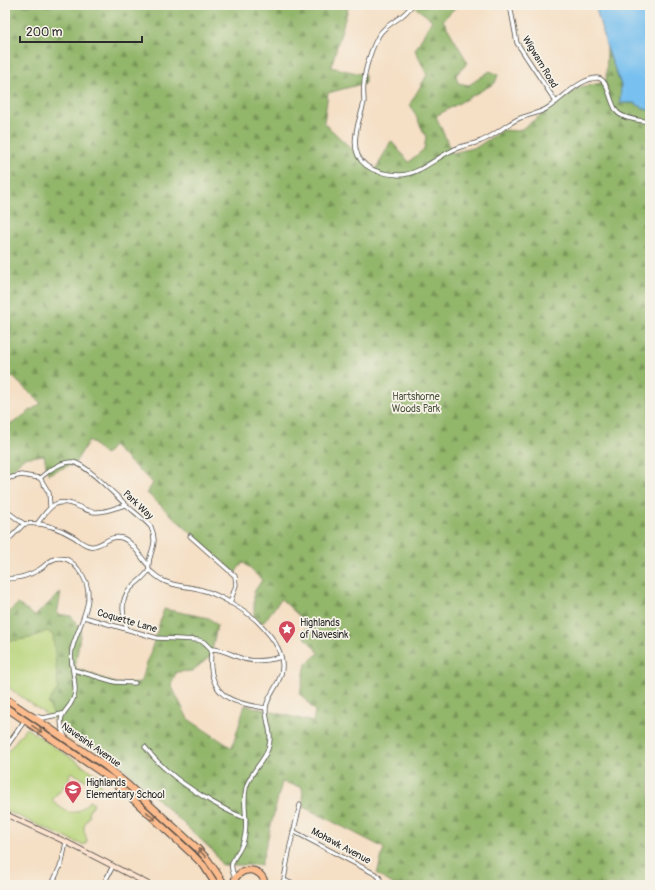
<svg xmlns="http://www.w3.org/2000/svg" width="655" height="890" font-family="Pangolin,sans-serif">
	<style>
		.forest { fill: url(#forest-firs); stroke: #5e704a }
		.green { fill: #b8d47a; stroke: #728052 }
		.water { fill: #77c0ef; stroke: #51768d }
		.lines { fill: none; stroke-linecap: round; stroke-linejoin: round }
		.street-casing { stroke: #494642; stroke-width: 5 }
		.secondary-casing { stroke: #494642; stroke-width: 6 }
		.highway-casing { stroke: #494642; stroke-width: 8 }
		.street { stroke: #fff; stroke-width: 3.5 }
		.secondary { stroke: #fde4d1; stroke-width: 4.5 }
		.highway { stroke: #fbbb8d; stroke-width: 6 }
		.oneway { stroke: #896c57 }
		.labels { text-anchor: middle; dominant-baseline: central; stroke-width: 3.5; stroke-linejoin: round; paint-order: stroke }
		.street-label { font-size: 10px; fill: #2b2b2b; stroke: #f7f3e8 }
		.park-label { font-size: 10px; fill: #4e553f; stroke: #f7f3e8 }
		.poi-label { font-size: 10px; fill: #2b2b2b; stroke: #f7f3e8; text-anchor: start }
	</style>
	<defs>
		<pattern id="forest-firs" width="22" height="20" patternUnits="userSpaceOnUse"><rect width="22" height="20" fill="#92b66a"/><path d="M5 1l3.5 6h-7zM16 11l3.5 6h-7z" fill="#779457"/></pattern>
	</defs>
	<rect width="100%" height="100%" fill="#f7f3e8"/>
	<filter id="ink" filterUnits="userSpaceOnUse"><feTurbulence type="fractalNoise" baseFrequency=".025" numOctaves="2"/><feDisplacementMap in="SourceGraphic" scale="8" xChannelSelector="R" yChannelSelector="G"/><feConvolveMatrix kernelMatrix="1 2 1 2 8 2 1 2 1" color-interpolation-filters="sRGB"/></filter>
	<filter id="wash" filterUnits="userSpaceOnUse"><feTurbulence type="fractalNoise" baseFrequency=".012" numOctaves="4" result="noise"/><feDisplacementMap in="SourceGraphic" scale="16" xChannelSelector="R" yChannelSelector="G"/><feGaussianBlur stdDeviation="0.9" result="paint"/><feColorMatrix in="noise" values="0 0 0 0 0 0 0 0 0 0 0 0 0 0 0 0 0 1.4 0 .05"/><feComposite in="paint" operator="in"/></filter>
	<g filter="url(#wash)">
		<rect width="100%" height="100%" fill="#f5dfc5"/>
		<!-- forest -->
		<polygon class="forest" points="5,5 349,5 331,67 365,75 365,83 328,93 324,123 375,171 391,141 409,162 424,149 426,137 410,104 427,75 415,50 432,20 415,7 415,5 458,5 443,20 468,63 456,75 458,83 469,85 490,71 498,75 495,83 436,116 452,153 477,147 502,130 519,131 580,87 606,82 607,48 621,85 620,103 634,103 650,111 650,885 644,885 641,882 639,885 394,885 377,874 384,848 304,807 302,787 282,782 261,865 222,865 213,851 124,768 57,722 48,703 47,631 30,638 5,642 5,615 18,604 35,616 61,592 57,614 71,616 81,629 75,668 117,684 141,682 164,609 209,618 217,625 211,656 192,671 176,672 171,685 188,719 232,748 245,705 313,722 315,711 300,694 306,664 319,653 302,634 309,625 281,599 263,623 254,617 254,592 262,580 243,562 235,573 147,493 153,483 113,446 105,455 89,440 75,463 48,474 44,455 23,458 8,475 5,474 5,424 13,423 41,403 5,370 5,347 10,341 10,324 5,319"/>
		<!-- green -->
		<g class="green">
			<polygon points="47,631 53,635 58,688 48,703 57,722 5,685 5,642 30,638"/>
			<path d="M26,728l73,48 2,13 -30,-17 -2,3 1,2 -11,16 -1,-1 -6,9c15,12 23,18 37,0l5,3 -6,8 2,3c-8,12 -7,12 -3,25l-1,4 -4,1 -77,-35v-55z"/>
		</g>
		<!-- water -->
		<polygon class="water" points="595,5 650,5 650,111 634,103 620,103 621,85 607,48"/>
	</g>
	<g filter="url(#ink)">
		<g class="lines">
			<!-- street casing -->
			<g class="street-casing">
				<g id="street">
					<path d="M412,5c-9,15 -25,17 -33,30 -7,12 -15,35 -15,49 -1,6 0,12 0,18 -2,11 -7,21 -8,32 -5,30 17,40 43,41 20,0 36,-17 54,-25 9,-5 19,-5 28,-9 14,-5 24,-16 37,-22 9,-4 19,-5 28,-10 14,-8 34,-31 51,-31 12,0 13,28 21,35 8,7 22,7 32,9"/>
					<polyline points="510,5 517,43 556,102"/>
					<path d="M40,478c8,-7 21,-17 33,-16 14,3 41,32 52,42 9,8 18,14 26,23 9,20 -5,27 -2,43 -5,8 -12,12 -18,18 -12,12 -8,27 -4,41"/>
					<polyline points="5,479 21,475 40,478 49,493 50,506"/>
					<polyline points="5,510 24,524"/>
					<path d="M24,524c17,-2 35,4 50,13 5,3 9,8 16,9 11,2 19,-12 32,-8 10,3 18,18 25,26"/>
					<path d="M37,524c12,-16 18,-28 40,-18 6,2 12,6 18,6 10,1 21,-5 31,-7"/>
					<polyline points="190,536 235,576 236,585 230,603"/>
					<polyline points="5,543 24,524"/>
					<path d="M149,570c5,4 9,8 15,11 11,6 26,5 38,9 16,4 43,20 55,31 17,17 33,37 21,61 -4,9 -10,15 -12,25 -1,14 8,27 2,42 -5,14 -18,23 -22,39 -4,17 3,34 -2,51 -4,17 -19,21 -9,38"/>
					<path d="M5,579c12,0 24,-3 35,-10 6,-4 12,-12 21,-11 6,0 13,6 17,11 23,27 1,52 -6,80 -3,14 4,29 3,43 -3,22 -23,17 -9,47"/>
					<path d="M84,617l73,21 41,2 6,2 7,7c0,6 -1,13 0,19 3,32 28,36 55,40"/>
					<path d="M211,649c11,0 17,4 27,8 14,6 29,4 43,0"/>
					<polyline points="74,670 115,682 135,683"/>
					<polyline points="34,716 43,718 62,714"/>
					<path d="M145,747c18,24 42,40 67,55 11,6 22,13 34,16"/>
					<polyline points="5,749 25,720"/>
					<polyline points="293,831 377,875 380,878 376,885"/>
					<polyline points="54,880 62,862 66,842"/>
					<polyline points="284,880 295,885"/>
					<polyline points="103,885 113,866"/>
					<polyline points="283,885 290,846 300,805"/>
				</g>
			</g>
			<!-- secondary casing -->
			<g class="secondary-casing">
				<polyline id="secondary" points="5,814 66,842 150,885"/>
			</g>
			<!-- highway casing -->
			<g class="highway-casing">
				<g id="highway">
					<polyline points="5,698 104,765 127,784 198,849 208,860 225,885"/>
					<polyline points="5,707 111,779 191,853 204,866 216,885"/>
					<path d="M233,885c3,-19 30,-20 32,0"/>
				</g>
			</g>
			<!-- street -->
			<use href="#street" class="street"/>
			<!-- secondary -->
			<use href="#secondary" class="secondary"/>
			<!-- highway -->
			<use href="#highway" class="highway"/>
		</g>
		<!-- one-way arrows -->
		<defs><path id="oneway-shaft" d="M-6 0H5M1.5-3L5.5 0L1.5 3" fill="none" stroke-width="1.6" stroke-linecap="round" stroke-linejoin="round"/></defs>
		<g class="oneway">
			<use href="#oneway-shaft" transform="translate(37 729) rotate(34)"/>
			<use href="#oneway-shaft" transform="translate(151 816) rotate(43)"/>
			<use href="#oneway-shaft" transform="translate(202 853) rotate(-133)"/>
		</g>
	</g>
	<!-- icons -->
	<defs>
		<g id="sight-pin" transform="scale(0.9)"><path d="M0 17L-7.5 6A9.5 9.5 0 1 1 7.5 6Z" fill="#d1495b" stroke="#f7f3e8"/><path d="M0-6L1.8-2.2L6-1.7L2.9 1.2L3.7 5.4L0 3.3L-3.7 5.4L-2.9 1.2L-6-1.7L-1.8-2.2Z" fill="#fff"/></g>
		<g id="school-pin" transform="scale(0.9)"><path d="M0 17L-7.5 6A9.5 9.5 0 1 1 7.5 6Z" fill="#d1495b" stroke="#f7f3e8"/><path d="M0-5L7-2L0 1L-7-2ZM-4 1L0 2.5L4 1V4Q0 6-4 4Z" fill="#fff"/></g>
	</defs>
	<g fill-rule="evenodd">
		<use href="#sight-pin" x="287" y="629"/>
		<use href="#school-pin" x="73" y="789"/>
	</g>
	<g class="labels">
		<!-- street labels -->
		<g class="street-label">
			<text transform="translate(540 62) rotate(59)">Wigwam Road</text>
			<text transform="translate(138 505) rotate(43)">Park Way</text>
			<text transform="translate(127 621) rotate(16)">Coquette Lane</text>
			<text transform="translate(91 745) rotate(35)">Navesink Avenue</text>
			<text transform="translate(341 846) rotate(28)">Mohawk Avenue</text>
		</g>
		<!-- park labels -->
		<g class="park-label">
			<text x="416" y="397">Hartshorne<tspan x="416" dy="12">Woods Park</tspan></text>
		</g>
		<!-- poi labels -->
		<g class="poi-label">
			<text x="300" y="623">Highlands<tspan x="300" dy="12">of Navesink</tspan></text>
			<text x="86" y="783">Highlands<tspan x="86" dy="12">Elementary School</tspan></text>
		</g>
	</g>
	<!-- margin -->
	<rect width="655" height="890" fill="none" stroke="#f7f3e8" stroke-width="20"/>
	<!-- scale -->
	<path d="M20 36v6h122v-6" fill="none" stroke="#2b2b2b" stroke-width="2"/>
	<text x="26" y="36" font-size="12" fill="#2b2b2b" stroke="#f7f3e8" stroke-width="3" paint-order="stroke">200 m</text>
</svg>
